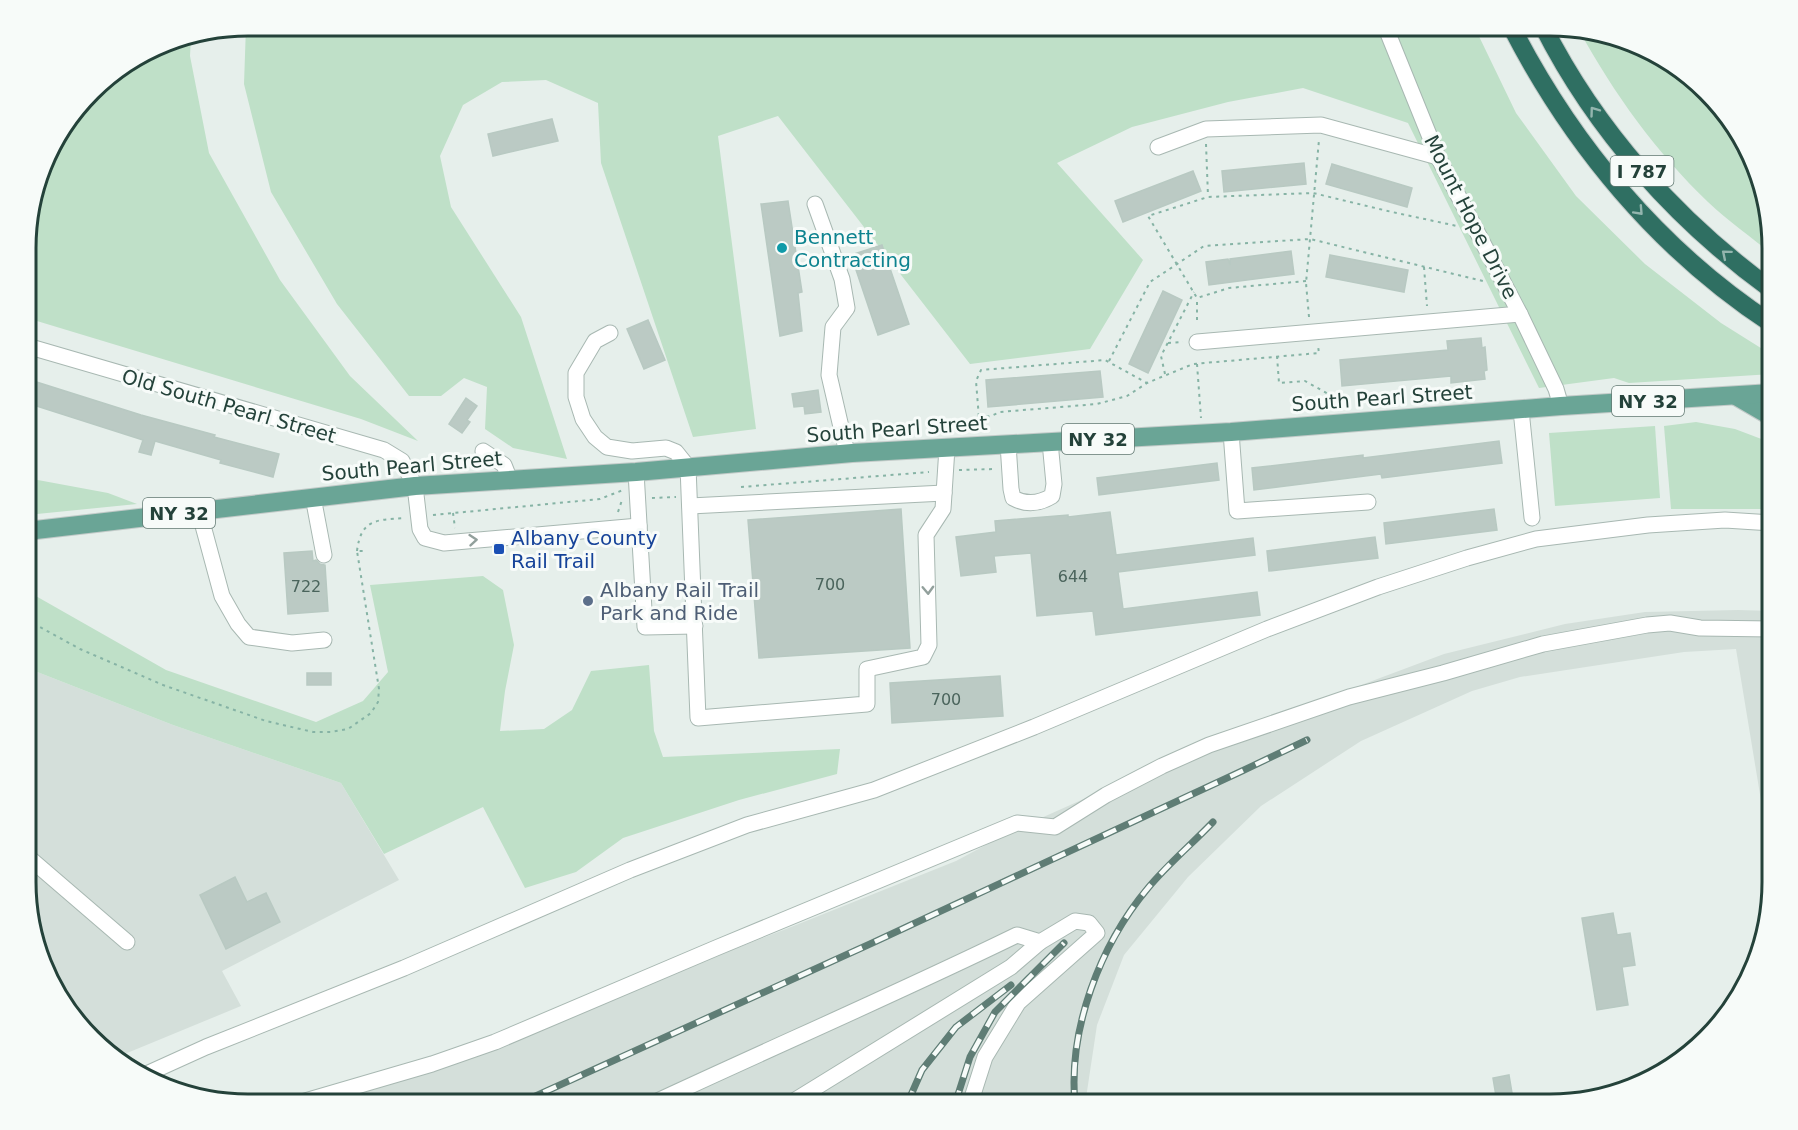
<svg xmlns="http://www.w3.org/2000/svg" width="1798" height="1130" font-family="'DejaVu Sans',sans-serif">
	<style>
		.built { fill: #d4dfda }
		.green { fill: #bfe0c8 }
		.building { fill: #bbcac4; stroke: #b8c9c2; stroke-width: 1.5 }
		.lines { fill: none; stroke-linecap: round; stroke-linejoin: round }
		.minor-casing { stroke: #a8b8b2; stroke-width: 17 }
		.major-casing { stroke: #c2cac8; stroke-width: 20 }
		.highway-casing { stroke: #c2cac8; stroke-width: 20 }
		.path { stroke: #86b3a5; stroke-width: 2; stroke-dasharray: 3 4.5; stroke-linecap: butt }
		.minor { stroke: #fff; stroke-width: 15 }
		.major { stroke: #6aa596; stroke-width: 18 }
		.highway { stroke: #2f6f62; stroke-width: 18 }
		.rail-casing { stroke: #5f7d75; stroke-width: 7 }
		.rail { stroke: #f7fbf9; stroke-width: 4.5; stroke-dasharray: 14; stroke-linecap: butt }
		.oneway { stroke: #93b5ae }
		.oneway2 { stroke: #92a09c }
		.culture-dot { fill: #0f9aa8; stroke: #f7fbf9; stroke-width: 2 }
		.transit-dot { fill: #1a4fb4; stroke: #f7fbf9; stroke-width: 2 }
		.service-dot { fill: #5c6f8a; stroke: #f7fbf9; stroke-width: 2 }
		.labels { text-anchor: middle; dominant-baseline: central; stroke-width: 6; stroke-linejoin: round; paint-order: stroke }
		.number-label { font-size: 16px; fill: #4a645c }
		.shield { fill: #f7fbf9; stroke: #637a73; stroke-width: 1.5 }
		.shield-label { font-size: 18px; font-weight: bold; fill: #24423a }
		.street-label { font-size: 20px; fill: #24423a; stroke: #f7fbf9 }
		.culture-label { font-size: 20px; fill: #0d838f; stroke: #f7fbf9; text-anchor: start }
		.transit-label { font-size: 20px; fill: #164399; stroke: #f7fbf9; text-anchor: start }
		.service-label { font-size: 20px; fill: #4e5e75; stroke: #f7fbf9; text-anchor: start }
		.rim { fill: none; stroke: #24423a; stroke-width: 3 }
	</style>
	<rect width="100%" height="100%" fill="#e6efeb"/>
	<!-- built -->
	<g class="built">
		<polygon points="1738,610 1772,611 1772,867 1736,649 1684,652 1520,677 1472,691 1361,741 1261,806 1188,877 1124,955 1097,1025 1086,1098 1087,1104 315,1104 640,986 786,929 956,861 1010,832 1115,785 1292,711 1444,654 1565,624 1645,612"/>
		<polygon points="27,668 173,725 341,783 399,880 222,971 241,1006 115,1058 63,1006 27,911"/>
	</g>
	<!-- green -->
	<g class="green">
		<polygon points="246,26 975,26 980,37 1081,26 1474,26 1516,113 1576,196 1645,264 1721,323 1772,355 1772,374 1629,383 1614,378 1539,388 1408,123 1303,88 1228,102 1132,127 1057,163 1143,260 1090,349 970,364 778,116 718,136 756,429 693,437 601,163 598,103 546,80 502,82 463,105 440,156 451,207 521,317 567,459 513,448 485,429 487,387 464,378 441,396 409,396 337,304 271,192 244,84"/>
		<path d="M1579,30l42,7 52,26 29,30 20,29 15,30 13,8 22,73v21c-21,-17 -44,-33 -64,-52 -52,-50 -94,-108 -129,-172z"/>
		<polygon points="191,37 190,56 209,153 280,280 350,376 418,441 361,419 27,318 27,219 49,149 101,81 163,42"/>
		<polygon points="1696,422 1735,429 1772,443 1772,509 1671,509 1664,426"/>
		<polygon points="1655,426 1660,498 1555,506 1549,433"/>
		<polygon points="27,478 108,493 137,504 27,515"/>
		<polygon points="483,576 503,590 514,645 505,691 500,731 544,729 572,710 591,671 649,665 654,731 663,757 840,749 837,774 739,800 623,838 576,872 525,888 483,807 384,854 341,783 173,725 27,668 27,591 166,670 316,722 363,701 388,672 370,585"/>
	</g>
	<!-- building -->
	<g class="building">
		<polygon points="552,119 558,141 493,156 488,134"/>
		<polygon points="1304,163 1306,184 1224,192 1222,171"/>
		<polygon points="1332,164 1412,188 1407,207 1326,184"/>
		<polygon points="1193,171 1201,191 1123,222 1115,201"/>
		<polygon points="788,201 802,292 798,293 802,331 780,336 761,204"/>
		<polygon points="882,245 909,324 878,335 851,255"/>
		<polygon points="1291,251 1294,274 1209,285 1206,262 1228,259 1230,265 1230,259"/>
		<polygon points="1330,255 1408,270 1404,292 1326,277"/>
		<polygon points="1163,291 1182,300 1148,373 1129,364"/>
		<polygon points="648,320 665,360 644,369 627,329"/>
		<polygon points="1481,338 1482,348 1485,347 1487,370 1484,371 1485,379 1451,383 1451,376 1342,386 1340,360 1448,350 1447,341"/>
		<polygon points="1100,371 1103,397 988,407 986,380"/>
		<polygon points="27,379 141,415 215,435 214,437 279,454 273,477 220,463 221,460 155,441 151,455 139,452 143,440 27,403"/>
		<polygon points="818,390 821,412 805,414 804,406 794,407 792,394"/>
		<polygon points="466,398 477,406 467,420 470,422 462,433 449,424"/>
		<polygon points="1499,441 1502,463 1382,478 1381,474 1254,490 1252,468 1363,455 1363,458"/>
		<polygon points="1217,463 1219,480 1099,495 1097,478"/>
		<polygon points="901,509 910,648 759,658 748,520"/>
		<polygon points="1494,509 1497,530 1386,544 1384,523"/>
		<polygon points="1110,512 1116,555 1253,538 1255,555 1118,572 1123,609 1257,592 1260,615 1096,635 1093,611 1037,616 1031,553 994,556 996,572 961,576 956,537 996,532 995,521 1068,515 1068,517"/>
		<polygon points="1375,537 1378,558 1269,571 1267,551"/>
		<polygon points="312,551 313,561 316,560 320,564 325,565 328,611 288,614 284,553"/>
		<rect x="307" y="673" width="24" height="12"/>
		<polygon points="1000,676 1003,716 892,723 890,683"/>
		<polygon points="235,877 247,902 266,893 280,922 226,949 200,895"/>
		<polygon points="1613,913 1617,935 1630,933 1635,965 1622,967 1628,1005 1597,1010 1582,918"/>
		<polygon points="1509,1075 1513,1099 1497,1102 1493,1078"/>
	</g>
	<g class="lines">
		<!-- minor casing -->
		<g class="minor-casing">
			<g id="minor">
				<polyline points="1385,26 1438,157 1520,314 1556,389 1561,406"/>
				<polyline points="1158,147 1206,129 1321,125 1438,157"/>
				<polyline points="815,204 842,279 847,308 833,327 829,375 847,453"/>
				<polyline points="610,333 595,341 576,373 576,397 583,419 595,437 607,447 632,451 666,448 676,452 688,467 698,718 867,704 867,669 923,657 929,645 926,535 943,509 947,448"/>
				<polyline points="1197,342 1520,314"/>
				<polyline points="27,346 384,450 402,461 415,486 420,529 425,538 444,543 639,526"/>
				<polyline points="1521,410 1532,518"/>
				<polyline points="1231,432 1237,511 1368,502"/>
				<path d="M1008,444l3,45 2,9c13,7 26,6 39,-2l2,-12 -4,-42"/>
				<polyline points="483,451 504,465 510,480"/>
				<polyline points="636,472 645,627 695,626"/>
				<polyline points="313,497 324,555"/>
				<polyline points="690,506 944,493"/>
				<polyline points="199,511 222,596 238,624 249,637 292,643 324,640"/>
				<polyline points="27,856 127,942"/>
				<polyline points="142,1076 206,1047 404,968 630,870 747,825 874,790 1034,727 1267,629 1378,587 1467,558 1536,539 1648,525 1725,520 1772,523"/>
				<polyline points="295,1104 432,1064 495,1042 716,948 1017,823 1055,827 1106,795 1162,766 1209,745 1349,697 1443,673 1543,644 1647,625 1670,623 1700,628 1772,629"/>
				<path d="M651,1104c122,-57 245,-110 366,-169l23,7 35,-21 14,2 8,10 -79,70 -33,54 -15,47"/>
				<polyline points="789,1104 1011,967 1040,942"/>
			</g>
		</g>
		<!-- major casing -->
		<g class="major-casing">
			<g id="major">
				<polyline points="1736,396 1772,417"/>
				<polyline points="27,531 415,486 636,472 852,453 1231,432 1561,406 1772,393"/>
			</g>
		</g>
		<!-- highway casing -->
		<g class="highway-casing">
			<g id="highway">
				<path d="M1511,26c61,119 148,224 261,298"/>
				<path d="M1543,26c53,105 134,195 229,264"/>
			</g>
		</g>
		<!-- path -->
		<g class="path">
			<polyline points="1206,144 1208,196"/>
			<polyline points="1424,267 1427,306"/>
			<polyline points="1306,281 1229,288 1197,298 1148,216 1208,197 1313,193 1392,212 1457,226"/>
			<polyline points="1309,317 1306,283 1319,140"/>
			<polyline points="1197,320 1197,298"/>
			<polyline points="1168,343 1183,342"/>
			<polyline points="1277,356 1279,383 1305,381 1348,405"/>
			<polyline points="1109,361 1150,282 1204,246 1310,239 1487,282"/>
			<polyline points="1197,364 1201,418"/>
			<polyline points="1165,374 1161,356 1194,292"/>
			<polyline points="979,418 991,416 1000,412 1097,404 1127,396 1147,383 1193,364 1319,353 1318,346"/>
			<polyline points="980,431 976,381 981,370 1105,360 1147,383"/>
			<polyline points="959,470 995,469"/>
			<polyline points="741,487 929,472"/>
			<polyline points="652,498 676,497"/>
			<polyline points="618,512 622,500"/>
			<polyline points="453,513 455,528"/>
			<polyline points="433,515 600,499 623,490"/>
			<path d="M357,551c4,-32 19,-31 47,-33"/>
			<polyline points="27,620 80,649 163,685 266,721 313,732 331,732 348,729 371,713 378,702 379,689 357,551 365,551"/>
		</g>
		<!-- minor -->
		<use href="#minor" class="minor"/>
		<!-- major -->
		<use href="#major" class="major"/>
		<!-- highway -->
		<use href="#highway" class="highway"/>
		<!-- rail casing -->
		<g class="rail-casing">
			<g id="rail">
				<polyline points="518,1104 870,944 1242,771 1307,740"/>
				<polyline points="907,1104 922,1070 956,1027 1011,985"/>
				<polyline points="955,1104 970,1057 995,1012 1064,943"/>
				<path d="M1075,1104c-7,-75 25,-159 73,-216 20,-24 44,-44 65,-66"/>
			</g>
		</g>
		<!-- rail -->
		<use href="#rail" class="rail"/>
	</g>
	<!-- one-way arrows -->
	<defs><path id="oneway-chevron" d="M-2-3.5L2.5 0L-2 3.5" fill="none" stroke-width="1.6" stroke-linecap="round" stroke-linejoin="round" transform="scale(1.5)"/></defs>
	<g class="oneway">
		<use href="#oneway-chevron" transform="translate(1594 111) rotate(-126)"/>
		<use href="#oneway-chevron" transform="translate(1639 211) rotate(47)"/>
		<use href="#oneway-chevron" transform="translate(1726 254) rotate(-140)"/>
	</g>
	<g class="oneway2">
		<use href="#oneway-chevron" transform="translate(473 540) rotate(-5)"/>
		<use href="#oneway-chevron" transform="translate(928 590) rotate(88)"/>
	</g>
	<!-- markers -->
	<circle class="culture-dot" cx="782" cy="248" r="6"/>
	<rect class="transit-dot" x="493" y="543" width="12" height="12" rx="3"/>
	<circle class="service-dot" cx="588" cy="601" r="6"/>
	<g class="labels">
		<!-- number labels -->
		<g class="number-label">
			<text x="1073" y="576">644</text>
			<text x="830" y="584">700</text>
			<text x="306" y="586">722</text>
			<text x="946" y="699">700</text>
		</g>
		<!-- shield labels -->
		<g class="shield">
			<rect x="1610.5" y="156" width="63" height="30" rx="4.5"/>
			<rect x="1612" y="386" width="72" height="30" rx="4.5"/>
			<rect x="1062" y="424" width="72" height="30" rx="4.5"/>
			<rect x="143" y="498" width="72" height="30" rx="4.5"/>
		</g>
		<g class="shield-label">
			<text x="1642" y="171">I 787</text>
			<text x="1648" y="401">NY 32</text>
			<text x="1098" y="439">NY 32</text>
			<text x="179" y="513">NY 32</text>
		</g>
		<!-- street labels -->
		<g class="street-label">
			<text transform="translate(1471 217) rotate(63)">Mount Hope Drive</text>
			<text transform="translate(1382 398) rotate(-4)">South Pearl Street</text>
			<text transform="translate(229 406) rotate(16)">Old South Pearl Street</text>
			<text transform="translate(897 429) rotate(-4)">South Pearl Street</text>
			<text transform="translate(412 466) rotate(-5)">South Pearl Street</text>
		</g>
		<!-- culture labels -->
		<g class="culture-label">
			<text x="794" y="237">Bennett<tspan x="794" dy="23">Contracting</tspan></text>
		</g>
		<!-- transit labels -->
		<g class="transit-label">
			<text x="511" y="538">Albany County<tspan x="511" dy="23">Rail Trail</tspan></text>
		</g>
		<!-- service labels -->
		<g class="service-label">
			<text x="600" y="590">Albany Rail Trail<tspan x="600" dy="23">Park and Ride</tspan></text>
		</g>
	</g>
	<!-- crop -->
	<path d="M0 0H1798V1130H0ZM248 36H1550A212 212 0 0 1 1762 248V882A212 212 0 0 1 1550 1094H248A212 212 0 0 1 36 882V248A212 212 0 0 1 248 36Z" fill="#f7fbf9" fill-rule="evenodd"/>
	<path class="rim" d="M248 36H1550A212 212 0 0 1 1762 248V882A212 212 0 0 1 1550 1094H248A212 212 0 0 1 36 882V248A212 212 0 0 1 248 36Z"/>
</svg>
